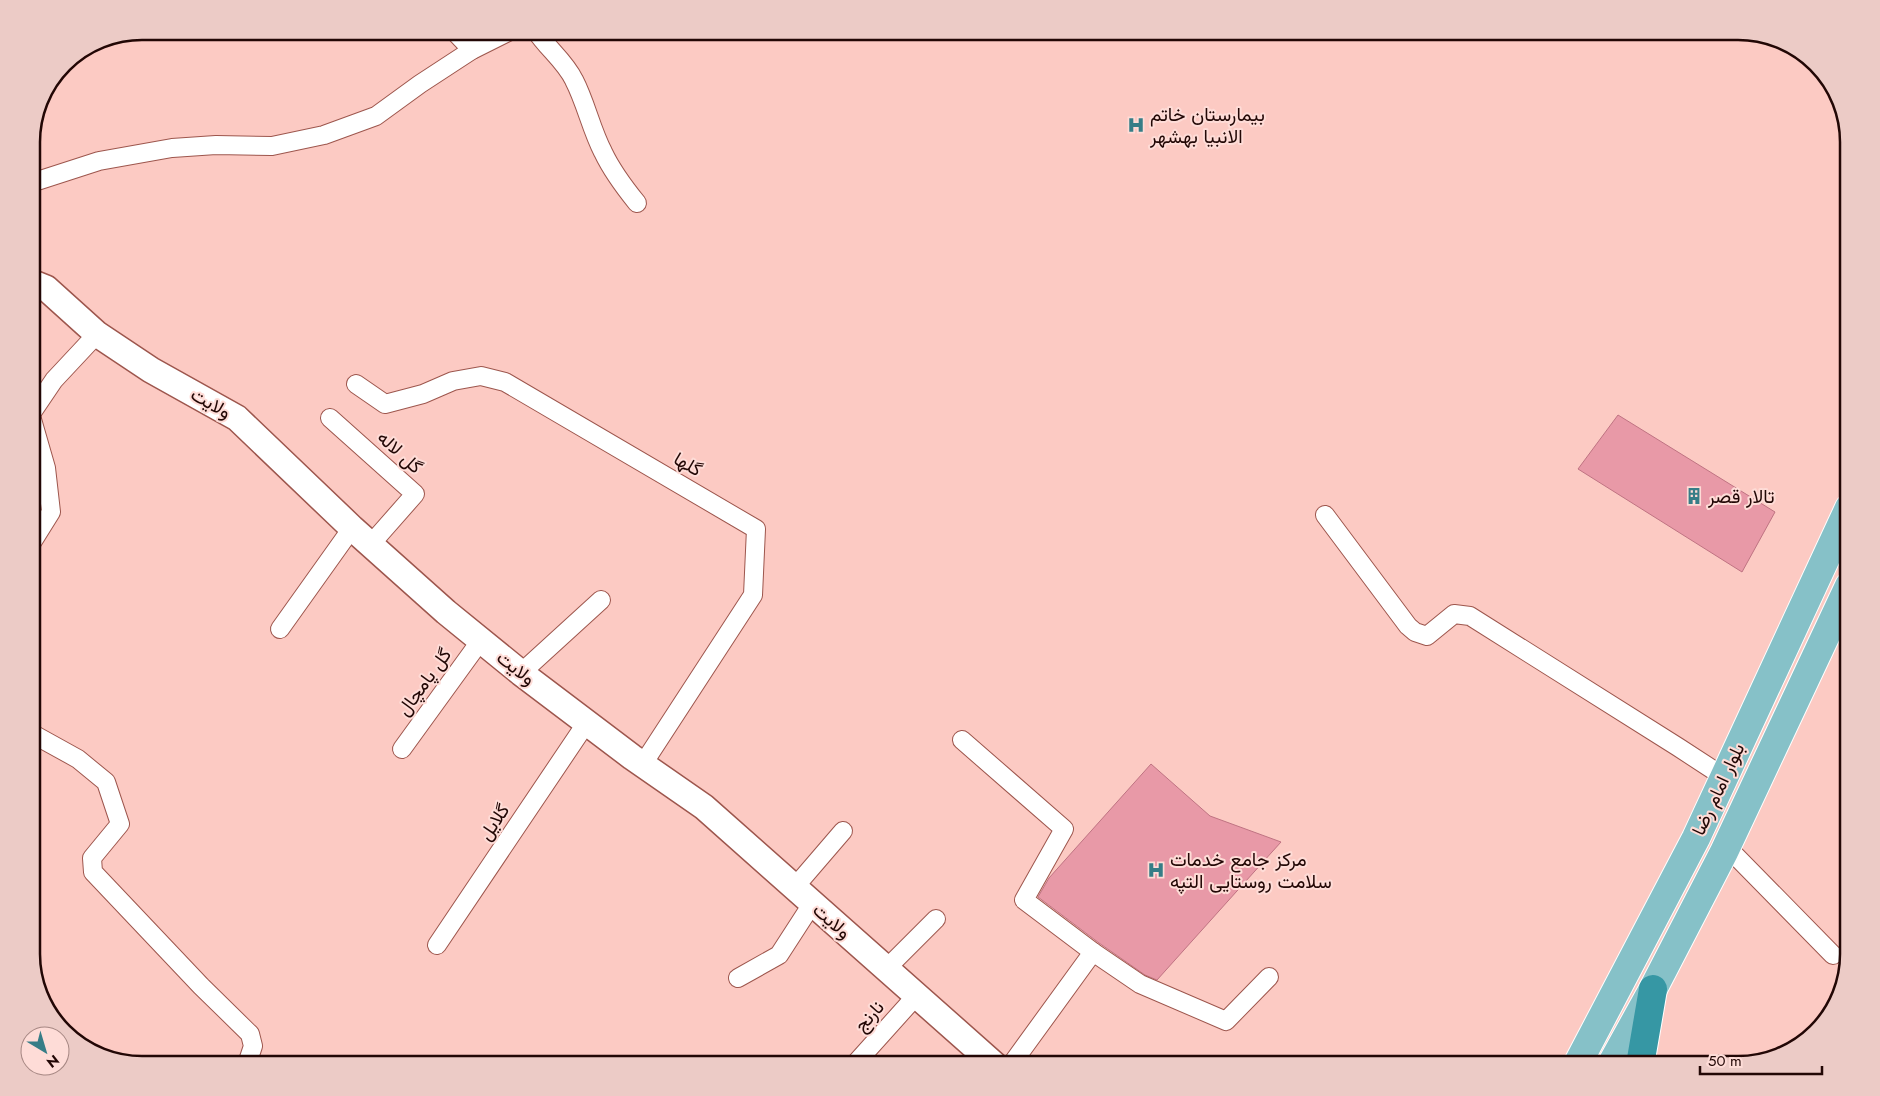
<svg xmlns="http://www.w3.org/2000/svg" width="1880" height="1096" font-family="Jost,Vazirmatn,sans-serif">
	<style>
		.building { fill: #e899a7; stroke: #bf7382 }
		.lines { fill: none; stroke-linecap: round; stroke-linejoin: round }
		.street-casing { stroke: #9d564d; stroke-width: 20 }
		.secondary-casing { stroke: #9d564d; stroke-width: 28 }
		.primary-casing { stroke: #fff; stroke-width: 30 }
		.highway-casing { stroke: #fff; stroke-width: 30 }
		.street { stroke: #fff; stroke-width: 18 }
		.secondary { stroke: #fff; stroke-width: 25 }
		.primary { stroke: #86c1c8; stroke-width: 28 }
		.highway { stroke: #3697a4; stroke-width: 28 }
		.labels { text-anchor: middle; dominant-baseline: central; stroke-width: 4; stroke-linejoin: round; paint-order: stroke }
		.poi-label { font-size: 19px; fill: #220705; stroke: #fedcd7; text-anchor: start }
		.street-label { font-size: 19px; fill: #220705; stroke: #fedcd7 }
		.rim { fill: none; stroke: #220705; stroke-width: 2.5 }
	</style>
	<rect width="100%" height="100%" fill="#fccac3"/>
	<!-- building -->
	<g class="building">
		<polygon points="1618,415 1775,512 1742,572 1578,469"/>
		<polygon points="1151,764 1210,816 1281,842 1157,980 1145,975 1099,943 1038,897 1049,878"/>
	</g>
	<g class="lines">
		<!-- street casing -->
		<g class="street-casing">
			<g id="street">
				<polyline points="454,31 472,50"/>
				<path d="M536,31c11,17 29,30 38,49 12,23 17,49 29,72 9,19 21,35 34,51"/>
				<polyline points="31,183 99,161 172,148 216,145 272,146 324,135 376,116 420,84 472,50 510,31"/>
				<polyline points="356,384 385,404 423,394 453,381 481,376 505,382 756,529 753,595 643,764"/>
				<polyline points="31,414 54,380 97,334"/>
				<polyline points="31,416 46,468 51,512 31,544"/>
				<polyline points="330,418 415,494 371,544"/>
				<polyline points="1325,515 1408,626 1415,632 1427,636 1454,614 1470,616 1678,747 1724,777"/>
				<polyline points="280,629 352,528"/>
				<polyline points="521,673 601,600"/>
				<polyline points="31,733 78,759 106,782 120,824 92,858 93,872 201,986 250,1034 253,1046 248,1061 250,1065"/>
				<polyline points="962,740 1064,829 1024,900 1093,952 1011,1065"/>
				<polyline points="402,749 481,640"/>
				<polyline points="1726,846 1833,955"/>
				<polyline points="794,888 843,831"/>
				<polyline points="437,945 587,722"/>
				<polyline points="1093,952 1140,984 1226,1021 1269,977"/>
				<polyline points="886,969 936,919"/>
				<polyline points="738,978 779,955 812,904"/>
				<polyline points="854,1065 916,996"/>
			</g>
		</g>
		<!-- secondary casing -->
		<g class="secondary-casing">
			<polyline id="secondary" points="31,282 46,288 97,334 151,370 237,418 352,528 446,612 521,673 632,757 704,807 995,1065"/>
		</g>
		<!-- primary casing -->
		<g class="primary-casing">
			<g id="primary">
				<polyline points="1577,1065 1696,838 1849,508"/>
				<polyline points="1611,1065 1653,989 1724,852 1849,586"/>
			</g>
		</g>
		<!-- highway casing -->
		<g class="highway-casing">
			<polyline id="highway" points="1640,1065 1653,989"/>
		</g>
		<!-- street -->
		<use href="#street" class="street"/>
		<!-- secondary -->
		<use href="#secondary" class="secondary"/>
		<!-- primary -->
		<use href="#primary" class="primary"/>
		<!-- highway -->
		<use href="#highway" class="highway"/>
	</g>
	<!-- icons -->
	<defs>
		<g id="hospital-bare" transform="scale(1.35)"><path d="M-5-5h3v3.5h4V-5h3V5h-3V1.5h-4V5h-3Z" fill="#367d87" stroke="#fedcd7" stroke-width="2.5" paint-order="stroke"/></g>
		<g id="building-bare" transform="scale(1.35)"><path d="M-4-6H4V6H1V3H-1V6H-4ZM-2.5-4.3h1.7v1.8h-1.7ZM.8-4.3h1.7v1.8H.8ZM-2.5-1h1.7V.8h-1.7ZM.8-1h1.7V.8H.8Z" fill="#367d87" stroke="#fedcd7" stroke-width="2.5" paint-order="stroke"/></g>
	</defs>
	<g fill-rule="evenodd">
		<use href="#hospital-bare" x="1136" y="125"/>
		<use href="#building-bare" x="1694" y="496"/>
		<use href="#hospital-bare" x="1156" y="870"/>
	</g>
	<g class="labels">
		<!-- poi labels -->
		<g class="poi-label">
			<text x="1150" y="114">بیمارستان خاتم<tspan x="1150" dy="22">الانبیا بهشهر</tspan></text>
			<text x="1708" y="496">تالار قصر</text>
			<text x="1170" y="859">مرکز جامع خدمات<tspan x="1170" dy="22">سلامت روستایی التپه</tspan></text>
		</g>
		<!-- street labels -->
		<g class="street-label">
			<text transform="translate(211 403) rotate(30)">ولایت</text>
			<text transform="translate(400 452) rotate(42)">گل لاله</text>
			<text transform="translate(688 464) rotate(30)">گلها</text>
			<text transform="translate(516 668) rotate(38)">ولایت</text>
			<text transform="translate(424 682) rotate(-54)">گل پامچال</text>
			<text transform="translate(1718 789) rotate(-65)">بلوار امام رضا</text>
			<text transform="translate(494 822) rotate(-56)">گلایل</text>
			<text transform="translate(832 921) rotate(41)">ولایت</text>
			<text transform="translate(869 1016) rotate(-48)">نارنج</text>
		</g>
	</g>
	<!-- crop -->
	<path d="M0 0H1880V1096H0ZM142 40H1738A102 102 0 0 1 1840 142V954A102 102 0 0 1 1738 1056H142A102 102 0 0 1 40 954V142A102 102 0 0 1 142 40Z" fill="#eccbc6" fill-rule="evenodd"/>
	<path class="rim" d="M142 40H1738A102 102 0 0 1 1840 142V954A102 102 0 0 1 1738 1056H142A102 102 0 0 1 40 954V142A102 102 0 0 1 142 40Z"/>
	<!-- north arrow -->
	<g transform="translate(45 1051) rotate(142)"><circle r="24" fill="#fedcd7" stroke="#a68783"/>
	<path d="M0-4L9 19L0 12L-9 19Z" fill="#367d87"/>
	<text y="-8" font-size="14" font-weight="bold" text-anchor="middle" fill="#220705">N</text>
	</g>
	<!-- scale -->
	<path d="M1700 1066v8h122v-8" fill="none" stroke="#220705" stroke-width="2.5"/>
	<text x="1708" y="1066" font-size="15" fill="#220705" stroke="#fedcd7" stroke-width="4" paint-order="stroke">50 m</text>
</svg>
